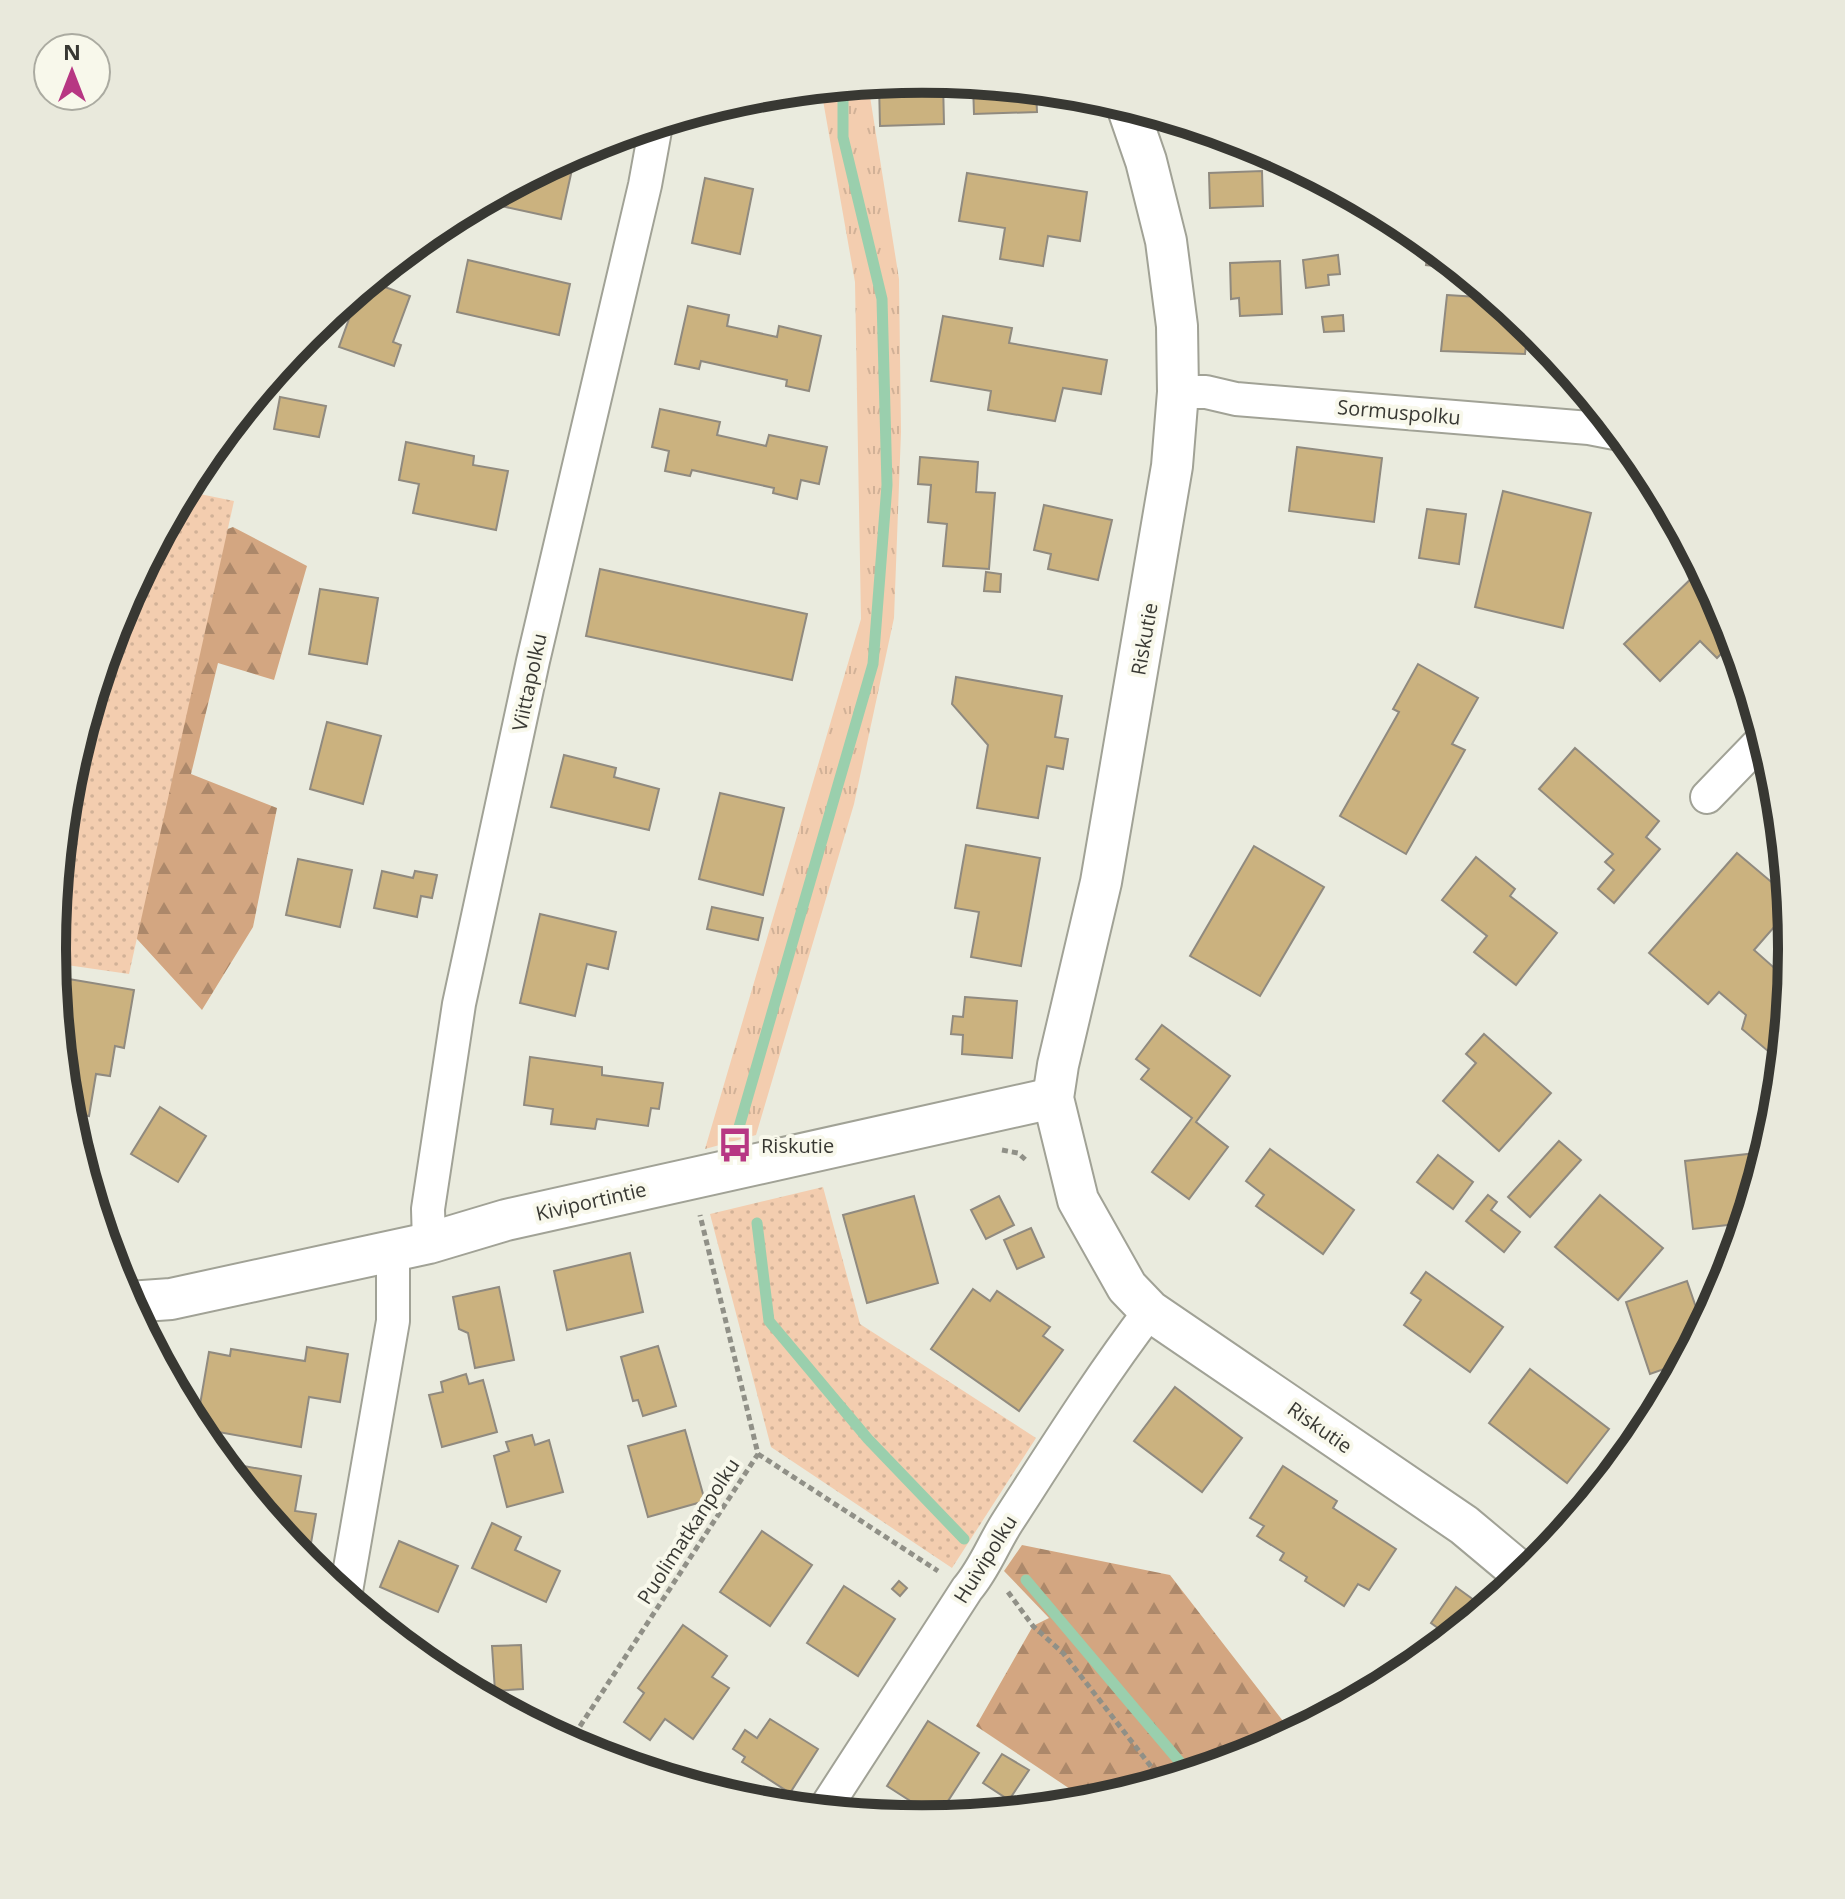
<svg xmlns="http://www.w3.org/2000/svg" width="1845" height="1899" font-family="'Open Sans',sans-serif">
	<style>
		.grass { fill: url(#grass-tufts) }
		.forest { fill: url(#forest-firs) }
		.park { fill: url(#park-dots) }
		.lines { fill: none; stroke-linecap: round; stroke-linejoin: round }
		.stream { stroke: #9acfad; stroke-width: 11 }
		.building { fill: #cbb27f; stroke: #908a7f; stroke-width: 2 }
		.minor-casing { stroke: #a1a296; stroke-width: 36 }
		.tertiary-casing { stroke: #a1a296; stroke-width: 44 }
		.path { stroke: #909087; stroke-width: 5; stroke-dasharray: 6 4; stroke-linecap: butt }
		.minor { stroke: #fff; stroke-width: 32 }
		.tertiary { stroke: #fff; stroke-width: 40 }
		.labels { text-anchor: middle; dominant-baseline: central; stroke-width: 8; stroke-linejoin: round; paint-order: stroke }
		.street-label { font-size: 20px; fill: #383833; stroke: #f8f8eb }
		.poi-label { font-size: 20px; fill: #383833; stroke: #f8f8eb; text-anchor: start }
		.rim { fill: none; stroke: #383833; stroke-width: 10 }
	</style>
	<defs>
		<pattern id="grass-tufts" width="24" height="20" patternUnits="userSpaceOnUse" patternTransform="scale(2)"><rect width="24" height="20" fill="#f3cdaf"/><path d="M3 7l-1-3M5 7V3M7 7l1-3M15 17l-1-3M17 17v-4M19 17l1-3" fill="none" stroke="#d1b197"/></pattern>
		<pattern id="forest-firs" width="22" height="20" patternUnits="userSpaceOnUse" patternTransform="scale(2)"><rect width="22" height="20" fill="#d3a681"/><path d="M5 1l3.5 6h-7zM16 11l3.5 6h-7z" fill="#ac886a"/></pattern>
		<pattern id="park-dots" width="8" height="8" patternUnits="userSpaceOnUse" patternTransform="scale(2)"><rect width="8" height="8" fill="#f3cdaf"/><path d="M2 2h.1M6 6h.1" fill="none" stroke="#d1b197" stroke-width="1.8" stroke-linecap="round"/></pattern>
	</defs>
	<rect width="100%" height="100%" fill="#eaebde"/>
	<!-- grass -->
	<polygon class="grass" points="868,84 899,279 901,432 894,618 854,804 756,1135 705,1149 861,619 855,282 821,89"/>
	<!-- forest -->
	<g class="forest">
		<polygon points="233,527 307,566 274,680 218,663 191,774 277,808 253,927 202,1010 126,927 69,779 118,616 150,558"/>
		<polygon points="1022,1545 1170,1575 1293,1734 1255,1754 1091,1803 976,1726 1033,1626 1049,1618 1004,1571"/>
	</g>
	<!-- park -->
	<g class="park">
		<polygon points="185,491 234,501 129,974 53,963 52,949 69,779 118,616"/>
		<polygon points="823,1187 860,1324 1036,1438 952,1568 771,1447 710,1214"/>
	</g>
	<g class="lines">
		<!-- stream -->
		<g class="stream">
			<polyline points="739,1127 873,664 887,485 882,299 843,137 843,87"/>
			<polyline points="757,1223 769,1321 868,1439 964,1539"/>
			<polyline points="1026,1580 1190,1774"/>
		</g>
	</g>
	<!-- building -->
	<g class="building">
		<polygon points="923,79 943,81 944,124 880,126 879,83"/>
		<polygon points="973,84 1036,90 1037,112 974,114"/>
		<polygon points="571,155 575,156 561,219 483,202"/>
		<polygon points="1262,171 1263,206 1210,208 1209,173"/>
		<polygon points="967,173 1087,192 1080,241 1048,236 1043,266 1000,259 1005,228 959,221"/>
		<polygon points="705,178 753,189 740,254 692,243"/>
		<polygon points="1429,245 1454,265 1453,268 1426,265"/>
		<polygon points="1338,255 1340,274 1328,275 1329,285 1306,288 1303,260"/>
		<polygon points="468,260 570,284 559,335 457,312"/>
		<polygon points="1280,261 1282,314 1240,316 1239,298 1231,299 1230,263"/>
		<polygon points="371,282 410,296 393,342 401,345 394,366 339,347 359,291"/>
		<polygon points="1447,295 1494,298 1528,326 1525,354 1441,351"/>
		<polygon points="688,306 729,315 727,326 777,337 779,326 821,336 809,391 786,386 787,380 701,361 699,369 675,364"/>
		<polygon points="1343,315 1344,331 1324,332 1322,317"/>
		<polygon points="943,316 1012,328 1009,343 1107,360 1101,394 1063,388 1055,421 988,410 991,391 931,381"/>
		<polygon points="280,397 326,406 319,437 274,429"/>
		<polygon points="660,409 720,422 717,435 766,446 769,435 827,447 819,484 801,480 797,499 773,493 774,488 692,470 690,476 665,471 669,451 652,447"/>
		<polygon points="406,442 474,456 473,465 508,471 496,530 413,513 419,484 399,480"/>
		<polygon points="1297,447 1382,458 1374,522 1289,511"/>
		<polygon points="920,457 978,462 976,492 995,493 989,569 943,566 947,524 928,522 931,485 918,484"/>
		<polygon points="1503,491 1591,513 1563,628 1475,607"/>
		<polygon points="1044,505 1112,520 1098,580 1048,569 1051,554 1034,550"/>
		<polygon points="1427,509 1466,514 1459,564 1419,558"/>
		<polygon points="600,569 807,614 792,680 586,636"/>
		<polygon points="1701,569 1727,617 1736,647 1732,643 1717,658 1700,641 1660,681 1624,644"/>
		<polygon points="986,572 1001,574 1000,592 984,591"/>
		<polygon points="320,589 378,598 367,664 309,654"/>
		<polygon points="1418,664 1478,698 1452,744 1465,750 1406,854 1340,816 1399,712 1393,709"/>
		<polygon points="956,677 1062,696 1055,737 1068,739 1063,769 1047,766 1038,818 977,808 988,745 952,704"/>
		<polygon points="327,722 381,736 363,804 310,789"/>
		<polygon points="1575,748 1659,821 1646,837 1660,849 1614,903 1598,889 1614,870 1605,862 1613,854 1539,789"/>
		<polygon points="564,755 616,768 614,777 659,789 649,830 551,807"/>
		<polygon points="720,793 784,808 763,895 699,879"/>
		<polygon points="966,845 1040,858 1021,966 971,957 979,912 955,908"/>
		<polygon points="1254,846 1324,887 1260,996 1190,956"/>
		<polygon points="1737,853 1788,896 1789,910 1754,950 1780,973 1792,959 1782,1063 1742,1029 1746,1015 1719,992 1708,1004 1649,953"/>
		<polygon points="1476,857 1515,889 1510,896 1557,933 1516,985 1474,952 1487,936 1442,900"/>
		<polygon points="298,859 352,870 340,927 286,915"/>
		<polygon points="382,871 413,878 415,871 437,875 432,898 421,896 417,917 374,908"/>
		<polygon points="712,907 763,918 758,940 707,929"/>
		<polygon points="540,914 616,932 608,969 587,964 575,1016 520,1003"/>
		<polygon points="63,978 134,990 124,1048 115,1046 110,1076 96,1074 89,1116 68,1113 58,1006"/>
		<polygon points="965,997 1017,1001 1012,1058 962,1054 963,1035 951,1034 953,1016 963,1017"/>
		<polygon points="1162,1025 1230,1076 1196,1122 1228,1147 1189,1199 1152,1172 1192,1118 1141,1079 1149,1069 1136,1059"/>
		<polygon points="1484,1034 1551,1093 1499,1151 1443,1101 1476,1063 1466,1054"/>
		<polygon points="530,1057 602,1067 602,1075 663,1083 659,1109 651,1108 648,1126 597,1119 595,1129 551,1124 553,1109 524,1105"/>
		<polygon points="160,1107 206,1136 178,1182 131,1154"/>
		<polygon points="1559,1141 1581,1160 1530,1217 1508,1197"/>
		<polygon points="1270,1149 1354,1210 1323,1254 1256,1206 1264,1195 1246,1181"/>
		<polygon points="1766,1152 1745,1223 1693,1229 1685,1161"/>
		<polygon points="1438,1155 1473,1182 1453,1209 1417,1182"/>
		<polygon points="1488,1195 1497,1202 1491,1210 1520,1232 1504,1252 1466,1221"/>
		<polygon points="1600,1195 1663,1248 1618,1300 1555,1247"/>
		<polygon points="914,1196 938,1283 867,1303 843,1215"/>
		<polygon points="999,1196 1014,1225 986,1239 971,1210"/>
		<polygon points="1031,1228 1044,1257 1017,1269 1004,1240"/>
		<polygon points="630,1253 643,1312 567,1330 554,1271"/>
		<polygon points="1426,1272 1503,1327 1470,1372 1404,1325 1421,1300 1411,1293"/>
		<polygon points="1687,1281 1703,1328 1684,1362 1650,1374 1626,1302"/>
		<polygon points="499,1287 514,1360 475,1368 468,1333 459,1329 453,1297"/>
		<polygon points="973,1289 990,1301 997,1291 1050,1327 1043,1336 1063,1350 1019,1411 931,1349"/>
		<polygon points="658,1346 676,1406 643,1416 638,1400 633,1401 621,1357"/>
		<polygon points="307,1347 348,1354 340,1402 309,1397 301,1447 196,1428 209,1352 230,1356 231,1349 305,1361"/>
		<polygon points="1530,1369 1609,1429 1567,1483 1489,1423"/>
		<polygon points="466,1374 469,1384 483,1380 497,1432 442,1447 429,1395 443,1392 441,1382"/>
		<polygon points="1175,1387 1242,1438 1202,1492 1134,1441"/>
		<polygon points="685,1430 705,1501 648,1517 628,1446"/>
		<polygon points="532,1435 535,1445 549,1440 563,1492 507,1507 494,1456 509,1451 506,1442"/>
		<polygon points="238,1465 301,1476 295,1511 316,1514 311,1543 291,1540 291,1534 280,1532 235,1478"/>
		<polygon points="1283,1466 1337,1501 1333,1508 1396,1549 1369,1590 1358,1584 1344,1606 1305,1581 1307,1577 1280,1560 1284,1553 1257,1536 1264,1526 1250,1518"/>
		<polygon points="492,1523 521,1537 515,1550 560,1571 546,1602 472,1568"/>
		<polygon points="762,1531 812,1565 770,1626 720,1592"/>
		<polygon points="399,1541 458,1566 438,1612 380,1587"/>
		<polygon points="899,1581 907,1588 900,1596 892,1589"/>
		<polygon points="844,1586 895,1619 858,1676 807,1643"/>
		<polygon points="1456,1587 1485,1608 1450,1637 1431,1623"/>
		<polygon points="683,1625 727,1656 712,1677 729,1688 693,1739 665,1719 650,1740 624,1722 644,1693 638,1688"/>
		<polygon points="521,1645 523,1689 495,1691 492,1646"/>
		<polygon points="770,1719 818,1749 790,1793 742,1762 745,1757 733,1749 745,1730 757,1738"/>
		<polygon points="928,1721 979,1753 937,1818 887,1786"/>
		<polygon points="1002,1754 1029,1770 1009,1800 983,1783"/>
	</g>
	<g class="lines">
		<!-- minor casing -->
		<g class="minor-casing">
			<g id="minor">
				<polyline points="1178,392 1206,392 1236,399 1589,428 1620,434"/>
				<polyline points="1707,797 1764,738"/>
				<polyline points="429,1243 428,1209 459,1004 533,661 645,185 656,125"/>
				<polyline points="345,1597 393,1321 393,1250"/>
				<path d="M824,1810l143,-221c18,-21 26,-45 41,-68 46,-71 91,-143 142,-210"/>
			</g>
		</g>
		<!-- tertiary casing -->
		<g class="tertiary-casing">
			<g id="tertiary">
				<polyline points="1127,106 1146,161 1166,241 1177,326 1178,392 1172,466 1101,882 1058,1065 1053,1098 1078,1200 1127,1287 1150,1311 1464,1525 1525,1576"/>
				<polyline points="129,1302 171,1299 429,1243 506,1220 1053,1098"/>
			</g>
		</g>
		<!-- path -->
		<g class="path">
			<polyline points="1002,1150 1018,1153 1028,1162"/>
			<polyline points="758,1454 938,1571"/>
			<polyline points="1008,1592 1033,1626 1063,1653 1163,1782"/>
			<polyline points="569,1743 758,1454 700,1215"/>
		</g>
		<!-- minor -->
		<use href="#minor" class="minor"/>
		<!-- tertiary -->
		<use href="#tertiary" class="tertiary"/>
	</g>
	<!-- icons -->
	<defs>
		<g id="bus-bare" transform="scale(2.76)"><path d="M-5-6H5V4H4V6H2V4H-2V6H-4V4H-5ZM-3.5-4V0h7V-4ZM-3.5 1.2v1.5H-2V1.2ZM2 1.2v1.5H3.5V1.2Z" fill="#b73783" stroke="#f8f8eb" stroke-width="2.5" paint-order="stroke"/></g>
	</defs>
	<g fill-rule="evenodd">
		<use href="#bus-bare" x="735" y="1145"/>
	</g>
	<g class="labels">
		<!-- street labels -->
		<g class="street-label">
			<text transform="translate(1399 412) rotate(5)">Sormuspolku</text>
			<text transform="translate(1144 639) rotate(-80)">Riskutie</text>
			<text transform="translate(529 682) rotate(-78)">Viittapolku</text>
			<text transform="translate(591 1201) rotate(-13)">Kiviportintie</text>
			<text transform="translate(1320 1427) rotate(35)">Riskutie</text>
			<text transform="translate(688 1531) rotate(-57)">Puolimatkanpolku</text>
			<text transform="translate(985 1559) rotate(-58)">Huivipolku</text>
		</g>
		<!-- poi labels -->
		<g class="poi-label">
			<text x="761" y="1145">Riskutie</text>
		</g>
	</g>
	<!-- crop -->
	<path d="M0 0H1845V1899H0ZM66 949a856 856 0 1 1 1712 0a856 856 0 1 1-1712 0Z" fill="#e9e9dc" fill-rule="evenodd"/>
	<path class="rim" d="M66 949a856 856 0 1 1 1712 0a856 856 0 1 1-1712 0Z"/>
	<!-- north arrow -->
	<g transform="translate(72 72)"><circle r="38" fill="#f8f8eb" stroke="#ababa1" stroke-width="2"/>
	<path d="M0-6L14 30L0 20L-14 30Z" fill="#b73783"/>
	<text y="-12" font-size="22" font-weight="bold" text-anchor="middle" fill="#383833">N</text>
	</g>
</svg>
